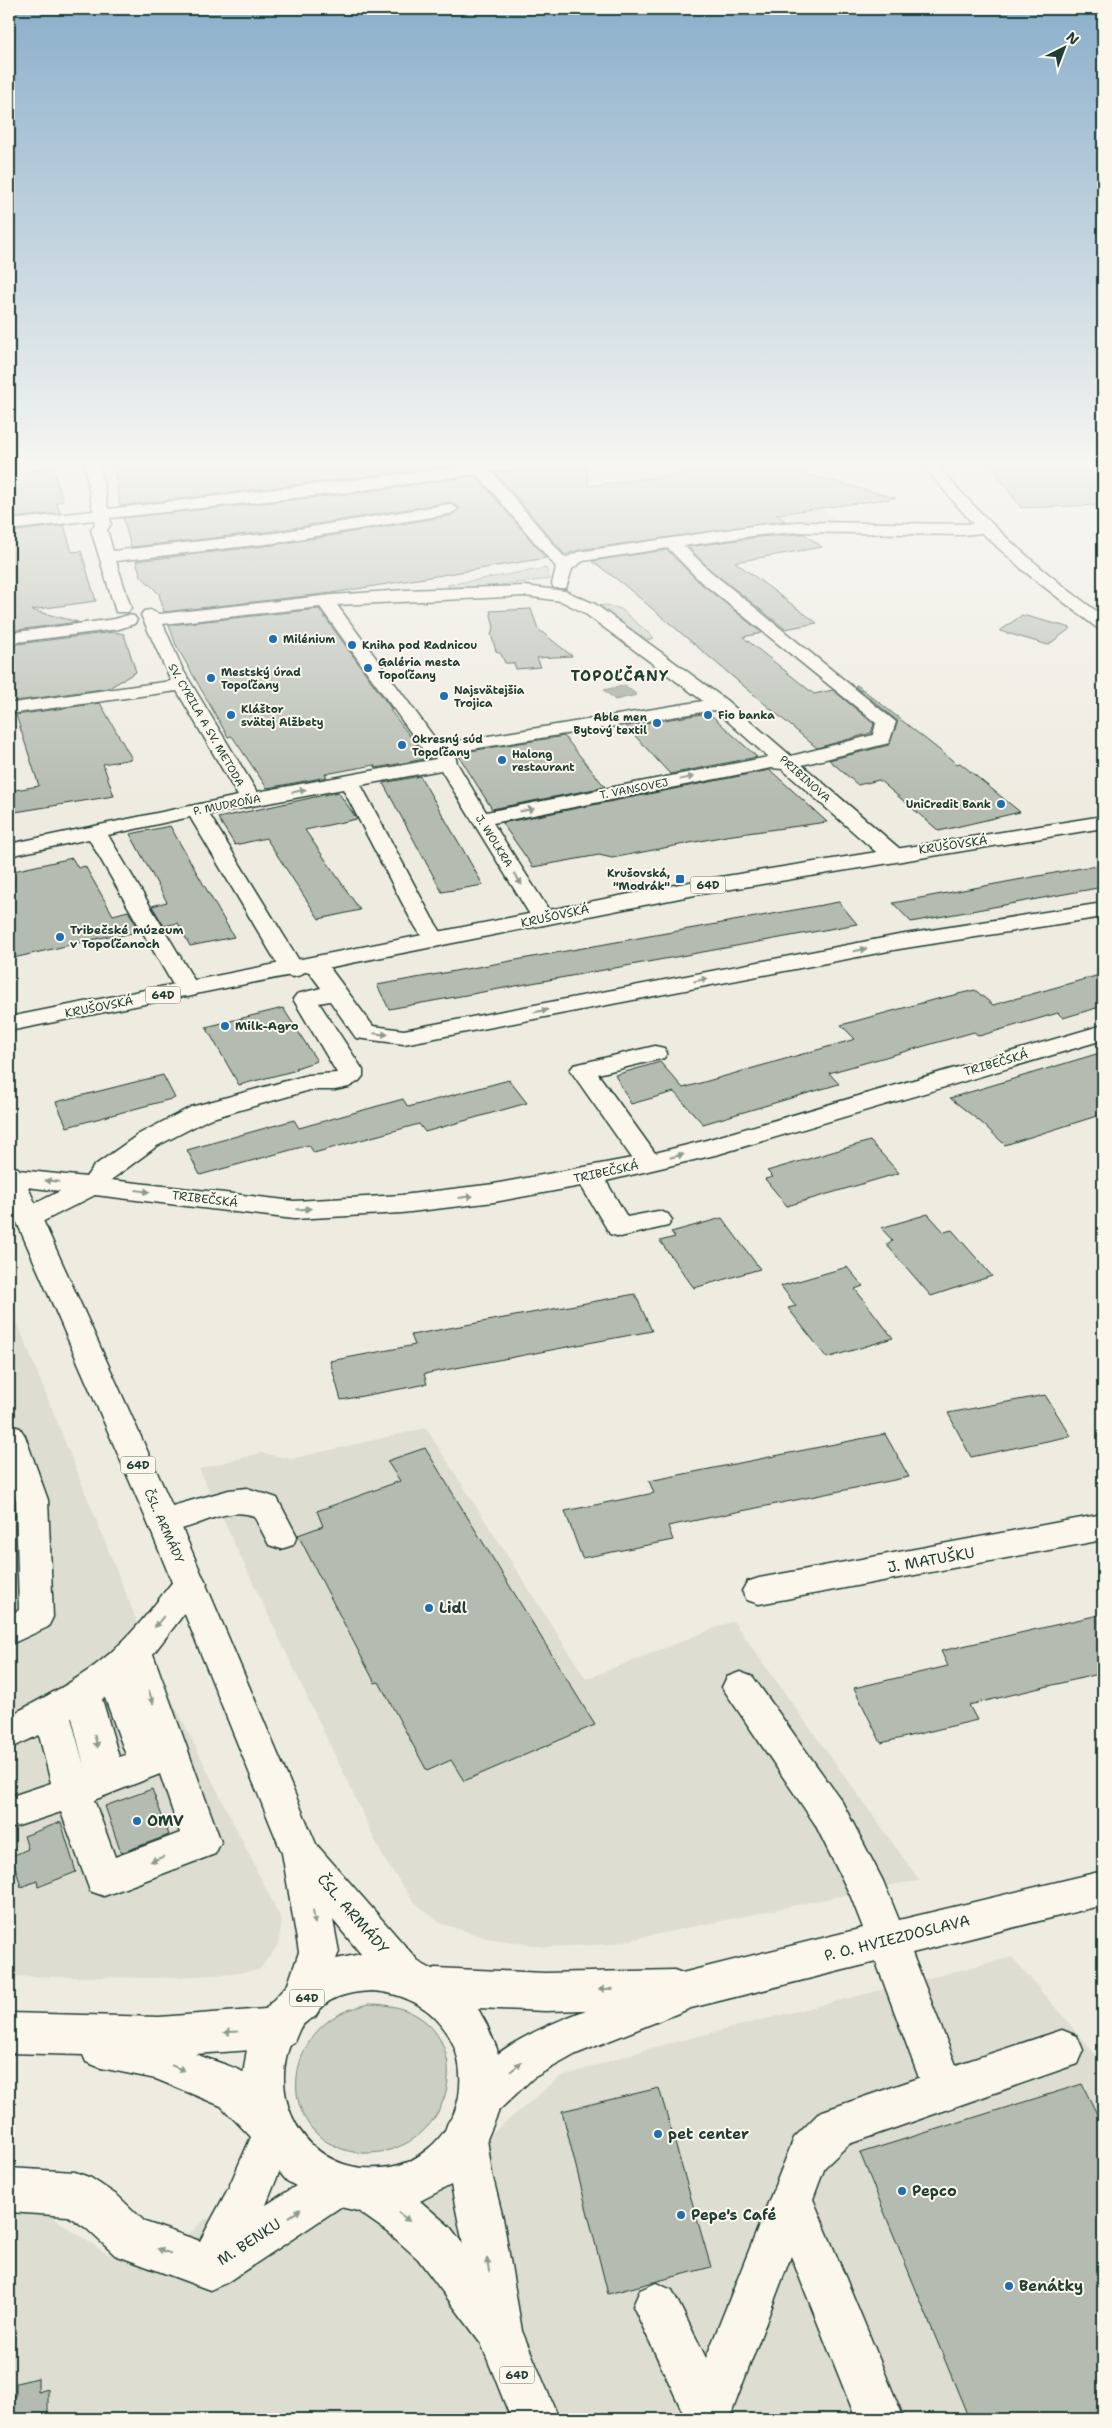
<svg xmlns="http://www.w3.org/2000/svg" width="1112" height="2428" font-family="'Shantell Sans',sans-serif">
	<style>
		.built { fill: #ddddd2 }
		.green { fill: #cbcfc4; stroke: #75867c }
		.water { fill: #9fa89f; stroke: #6c7d74 }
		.building { fill: #b4bbb0; stroke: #1f3d34 }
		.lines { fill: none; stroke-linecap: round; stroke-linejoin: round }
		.minor-casing { stroke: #1f3d34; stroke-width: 3 }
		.major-casing { stroke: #1f3d34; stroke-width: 3 }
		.minor { fill: #fbf7ec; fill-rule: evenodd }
		.major { fill: #fbf7ec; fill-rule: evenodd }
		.oneway { fill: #8d9a90 }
		.poi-dot { fill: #1f6fb2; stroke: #fbf7ec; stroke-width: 2 }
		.labels { text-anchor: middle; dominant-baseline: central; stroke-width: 4; stroke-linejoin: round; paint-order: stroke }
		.far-poi-label { font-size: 11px; font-weight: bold; fill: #1f3d34; stroke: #fbf7ec; text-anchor: start }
		.far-street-label { font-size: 11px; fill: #1f3d34; stroke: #fbf7ec }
		.shield { fill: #fbf7ec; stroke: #61756b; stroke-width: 1 }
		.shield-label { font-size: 11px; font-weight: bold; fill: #1f3d34 }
		.street-label { font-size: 12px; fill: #1f3d34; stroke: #fbf7ec }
		.poi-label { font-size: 12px; font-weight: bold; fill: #1f3d34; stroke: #fbf7ec; text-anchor: start }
		.far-district-label { font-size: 15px; font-weight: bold; letter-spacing: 1px; fill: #1f3d34; stroke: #fbf7ec }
		.near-street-label { font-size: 15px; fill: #1f3d34; stroke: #fbf7ec }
		.near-poi-label { font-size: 15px; font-weight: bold; fill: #1f3d34; stroke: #fbf7ec; text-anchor: start }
	</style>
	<rect width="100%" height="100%" fill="#eeece1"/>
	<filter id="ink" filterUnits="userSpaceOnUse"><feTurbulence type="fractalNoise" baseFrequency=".02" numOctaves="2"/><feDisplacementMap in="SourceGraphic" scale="10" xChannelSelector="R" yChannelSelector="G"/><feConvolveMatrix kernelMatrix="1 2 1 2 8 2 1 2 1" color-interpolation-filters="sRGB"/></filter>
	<g filter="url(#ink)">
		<!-- built -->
		<g class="built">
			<polygon points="593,461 818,461 824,468 805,470 813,479 792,481 839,522 693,533 618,485"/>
			<polygon points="9,1302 152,1659 282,1921 278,1945 259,1970 230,1974 158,1978 9,1976"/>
			<polygon points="426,1428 586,1679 733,1621 920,1881 902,1883 611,1944 546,1947 487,1938 440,1923 415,1903 385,1861 199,1469 261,1453 291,1459"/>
			<polygon points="1012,1957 1103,2063 1103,2419 9,2419 9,2203 27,2200 105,2253 158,2261 205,2219 371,2202 393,2215 560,2077 647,2049"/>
		</g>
		<!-- green -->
		<g class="green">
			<polygon points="546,568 550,579 460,590 452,589 447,585"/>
			<polygon points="606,605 621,609 654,638 644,641 597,606"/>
			<path d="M368,2004c118,-1 97,152 -5,149 -13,0 -25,-5 -36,-11 -43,-28 -38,-90 0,-120 12,-10 26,-14 41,-18z"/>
		</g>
		<!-- water -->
		<polygon class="water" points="625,685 637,695 615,700 604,690"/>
		<!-- building -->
		<g class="building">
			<polygon points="113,461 363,461 368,467 414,461 465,461 467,464 120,506"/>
			<polygon points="552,461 587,461 588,486 759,465 770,473 795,471 896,498 776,514 785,521 578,550 565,555 496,473 543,467"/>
			<polygon points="987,461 1103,461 1103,505 1021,508"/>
			<polygon points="53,469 63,501 56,502 60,513 9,518 9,473"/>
			<polygon points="476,476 546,558 332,593 164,612 159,594 141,576 136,561 274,545 450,516 460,508 450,502 274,531 131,547 123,518 357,493"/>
			<polygon points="64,525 72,552 81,551 96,601 31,610 78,622 9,631 9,532"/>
			<polygon points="804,534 822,547 735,562 817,623 785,629 712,571 688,547 759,537"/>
			<polygon points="667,550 698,581 762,633 743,637 814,694 833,690 874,724 871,733 817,748 623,584 592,561"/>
			<polygon points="319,609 392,710 390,710 425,756 430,758 376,768 374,765 325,774 327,777 267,788 232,736 228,737 176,645 169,625"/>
			<polygon points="531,609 538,629 572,656 537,658 541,667 516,669 514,663 505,663 501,654 496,651 491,634 494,627 490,611"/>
			<polygon points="1022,615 1071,628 1048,645 1000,631"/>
			<polygon points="114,632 124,634 136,672 109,688 16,701 9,664 9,645"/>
			<polygon points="857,685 957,764 960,763 1020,812 939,831 879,780 858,785 829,760 889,745 898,721 855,686"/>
			<polygon points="100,703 132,759 103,764 114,796 9,813 9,791 39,786 16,715"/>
			<polygon points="709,713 757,757 670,774 626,726"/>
			<polygon points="564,736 605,787 492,809 457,753"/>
			<polygon points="770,770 827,822 726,836 612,858 599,855 533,867 502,823"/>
			<polygon points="420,776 466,855 483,885 442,892 383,783"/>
			<polygon points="338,792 357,819 305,830 360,910 319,919 266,838 235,845 218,818"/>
			<polygon points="170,826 190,861 234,937 190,946 178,923 164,926 152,906 167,902 130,834"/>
			<polygon points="72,858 78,868 85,866 113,915 128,911 140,931 119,936 118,934 9,959 9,872"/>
			<polygon points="1103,864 1103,887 911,922 893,903"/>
			<polygon points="839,902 857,924 389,1009 377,985"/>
			<polygon points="1103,974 1103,1006 1063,1018 1058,1013 979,1036 974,1032 829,1073 839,1084 703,1124 674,1092 631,1104 615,1075 660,1062 683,1088 845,1042 855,1039 841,1025 929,1001 975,990 993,1005"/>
			<polygon points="283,1008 317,1061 296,1068 297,1070 239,1085 206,1027"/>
			<polygon points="1103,1052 1103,1114 1005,1145 983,1124 950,1098"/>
			<polygon points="163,1075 175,1098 67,1127 56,1102"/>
			<polygon points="509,1080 527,1103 425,1132 419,1124 314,1153 309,1145 200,1175 187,1150 294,1120 299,1128 403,1099 408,1107"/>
			<polygon points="870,1141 899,1173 787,1206 765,1179 773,1177 767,1171"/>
			<polygon points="928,1214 944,1232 952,1230 992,1276 931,1296 886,1244 893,1241 881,1228"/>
			<polygon points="722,1218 760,1269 694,1288 660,1241 675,1237 671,1232"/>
			<polygon points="847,1267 863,1286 855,1289 893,1338 827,1358 788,1308 796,1306 781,1286"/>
			<polygon points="635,1294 652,1331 424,1374 427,1384 341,1400 330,1361 415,1345 411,1335"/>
			<polygon points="1045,1395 1071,1436 971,1457 948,1413"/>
			<polygon points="885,1434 909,1477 668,1526 673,1540 582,1558 565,1511 654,1493 649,1481"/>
			<polygon points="425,1448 595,1725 464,1781 451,1760 427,1771 379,1682 375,1683 299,1537 298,1535 323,1526 317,1511 400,1481 387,1461"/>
			<polygon points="1103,1614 1103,1673 969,1705 977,1720 881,1743 854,1688 948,1666 941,1651"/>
			<polygon points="152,1789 169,1835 121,1853 105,1806"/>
			<polygon points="61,1822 76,1872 38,1887 37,1881 21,1887 12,1856 28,1849 24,1836"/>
			<polygon points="1082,2084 1103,2126 1103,2419 969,2419 860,2153"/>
			<polygon points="659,2088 711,2267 608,2294 562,2111"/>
			<polygon points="38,2378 38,2392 48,2389 48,2419 9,2419 9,2398 16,2396 16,2383"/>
		</g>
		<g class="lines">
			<!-- minor casing -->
			<g class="minor-casing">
				<g id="minor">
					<path d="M84,461h15l9,48 362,-43 -3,-5h15l3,3 22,-3h43l-7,4 -51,7 73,86 13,-6 181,-27 38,-3 176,2 -54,-63h15c49,60 107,110 169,155v13l-6,-1 -72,-56 -43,-39 -20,2 -165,-3 -38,3 -75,11 27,26 185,150 -7,21 -87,22 98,84 3,5 -3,5 -8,1 -8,-1 -102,-90 -11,-1 -278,55 61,95 -3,5 -8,2 -8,-2 -3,-5 -91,-148 -80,15 71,133 14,22 -3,5 -8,2 -8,-2 -17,-27 -67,-129 -134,25 96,156 -4,5 -8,2 -8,-2 -4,-5 -91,-153 -82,18 92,155 -4,5 -8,2 -8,-2 -4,-5 -87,-151 -80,17v-12l229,-48 -61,-105 -168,23v-10l4,-1 158,-22 -30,-66 3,-4 6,-1 9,4 173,-19 73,-5 120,-4 40,5 30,13 131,96 65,56 82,-21 3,-12 -177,-143 -31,-32 -85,13 -11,8 -6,19h-12l-2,-4 4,-17 -79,-93 -120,17 -247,27 1,6 -4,6 6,21 161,-18 176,-29 8,5 -8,5 -176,29 -158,18 15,47 -3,4h-12l-25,-82 4,-6 -1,-4 -85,10v-10l84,-9zM525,596l36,5 22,11 120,89 -264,43 -102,-139zM320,607l107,148 8,2 1,2 -179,33 -74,-122 -20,-46zM715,710l53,47 -282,55 -29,-49 -3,-11z"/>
					<polygon points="128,615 134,616 137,620 134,624 119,629 9,643 9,633 115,619"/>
					<polygon points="1103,903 1103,917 899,949 404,1044 356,1038 330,1001 319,1003 363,1070 363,1076 359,1081 349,1087 335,1090 310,1090 209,1119 157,1146 111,1180 294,1201 402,1195 494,1184 632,1158 570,1070 574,1065 655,1046 664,1048 667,1053 664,1058 598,1074 655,1153 703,1141 1103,1025 1103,1040 719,1154 606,1181 627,1217 658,1211 668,1214 672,1220 668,1226 620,1237 610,1234 581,1186 494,1202 402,1213 294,1219 95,1195 38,1224 28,1227 18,1224 14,1218 18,1212 60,1191 9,1185 9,1169 86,1177 94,1166 139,1134 191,1107 308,1075 337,1073 293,999 297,994 321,988 304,965 308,960 316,958 324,960 373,1026 404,1030 899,935"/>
					<polygon points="9,1425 20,1428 25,1436 48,1500 53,1617 48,1627 9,1645 9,1615 19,1610 16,1500 9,1480"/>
					<path d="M247,1488l30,10 20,38 -4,9 -12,4 -12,-4 -15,-29c-34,-13 -69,24 -103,14l-4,-9 4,-9 78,-22z"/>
					<polygon points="1103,1514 1103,1540 759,1604 747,1600 742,1591 747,1582 759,1578"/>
					<path d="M190,1571l12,4 5,9 -54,70 68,188 -6,12 -111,42 -14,-5 -29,-79 -52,17v-32l42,-14 -12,-48 -30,14v-33c40,-21 80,-41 112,-73 21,-20 39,-46 57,-68zM105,1698l21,57 -7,2 -17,-58zM71,1718h1l13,52zM160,1774l20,59 -65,24 -21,-57z"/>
					<path d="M740,1672l13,5 88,123 42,81 16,39 204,-49v34l-191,48 44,112 106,-35 15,6 6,14 -6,14 -228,80 -24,23 -12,32 91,220h-48l-65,-163 -59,156 3,7h-49l-53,-113 7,-16 16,-7 16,7 34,68 88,-220 26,-26 99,-34 -43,-116 -185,46 -115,46 -43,24 -38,36 -15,6 -15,-6 -6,-15c19,-46 83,-72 127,-89l-41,1 -110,-5 -14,-6 -6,-13 6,-13 14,-6 110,5 129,-3 8,3 181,-45 -12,-31 -36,-73 -93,-137 5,-10z"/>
					<path d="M279,2008l15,6 6,14 -6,14 -15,6 -84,6c18,7 40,12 55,22 20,13 36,38 44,59l-28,70 55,-35 15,-7 15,7 7,15 -7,15 -125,83 -16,7 -95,-35 -29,-27 -18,-12 -59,-4v-44l66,4 16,6 27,18 27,26 55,19 28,-52 23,-52 -30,-31 -65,-27 -55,-11 -15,-6 -3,-7 -74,-2v-40l150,4z"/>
				</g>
			</g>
			<!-- major casing -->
			<g class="major-casing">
				<g id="major">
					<polygon points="1103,816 1103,828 695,895 9,1031 9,1017 695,881"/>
					<path d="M9,1166l9,2 4,6 157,347 137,323 104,119 27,14 17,13 13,17 10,18 10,24 5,32 -4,32 -11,26 5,35 11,44 19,113 37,88h-48l-30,-76 -63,-84 -30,-27 -30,-21 -18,-4 -25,-10 -28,-16 -21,-24 -16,-34 -6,-21 -2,-21 5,-32 20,-42 21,-23 11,-32 -17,-99 -135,-332 -138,-317zM333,1920l28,34 -25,5 3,-7zM372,1991c57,3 96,48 87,105 -2,10 -4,17 -9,24 -3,2 -3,7 -5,10 -8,13 -23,25 -37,32 -14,6 -31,7 -45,6 -54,-5 -88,-58 -77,-110 4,-17 13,-35 29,-41 10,-21 36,-25 57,-26zM451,2185l12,59 -13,-17 -30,-26z"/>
				</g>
			</g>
			<!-- minor -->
			<use href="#minor" class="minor"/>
			<!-- major -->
			<use href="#major" class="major"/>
		</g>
		<!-- one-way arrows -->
		<defs><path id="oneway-solid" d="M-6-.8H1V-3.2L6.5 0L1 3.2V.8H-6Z" transform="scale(1.25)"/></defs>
		<g class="oneway">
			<use href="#oneway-solid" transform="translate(687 778) rotate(-11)"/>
			<use href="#oneway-solid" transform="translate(299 791) rotate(-11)"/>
			<use href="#oneway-solid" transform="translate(527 810) rotate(-11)"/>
			<use href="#oneway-solid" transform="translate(518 879) rotate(57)"/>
			<use href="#oneway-solid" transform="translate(860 950) rotate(-11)"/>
			<use href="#oneway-solid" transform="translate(701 980) rotate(-11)"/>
			<use href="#oneway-solid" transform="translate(541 1011) rotate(-11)"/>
			<use href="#oneway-solid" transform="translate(381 1034) rotate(6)"/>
			<use href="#oneway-solid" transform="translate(677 1156) rotate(-13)"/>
			<use href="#oneway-solid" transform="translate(52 1181) rotate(-174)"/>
			<use href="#oneway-solid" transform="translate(143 1191) rotate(7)"/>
			<use href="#oneway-solid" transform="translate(466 1197) rotate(-7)"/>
			<use href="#oneway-solid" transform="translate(304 1209) rotate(-3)"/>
			<use href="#oneway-solid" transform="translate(159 1622) rotate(129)"/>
			<use href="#oneway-solid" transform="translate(151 1697) rotate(71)"/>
			<use href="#oneway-solid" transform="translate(96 1741) rotate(75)"/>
			<use href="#oneway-solid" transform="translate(157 1859) rotate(159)"/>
			<use href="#oneway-solid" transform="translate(314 1917) rotate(82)"/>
			<use href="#oneway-solid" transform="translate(606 1989) rotate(178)"/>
			<use href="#oneway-solid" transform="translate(231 2032) rotate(176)"/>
			<use href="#oneway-solid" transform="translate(516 2067) rotate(-39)"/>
			<use href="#oneway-solid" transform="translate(178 2068) rotate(22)"/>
			<use href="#oneway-solid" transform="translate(295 2213) rotate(-34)"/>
			<use href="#oneway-solid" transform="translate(404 2217) rotate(38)"/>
			<use href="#oneway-solid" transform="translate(164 2251) rotate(-160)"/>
			<use href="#oneway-solid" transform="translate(488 2265) rotate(-99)"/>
		</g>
	</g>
	<!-- sky -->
	<linearGradient id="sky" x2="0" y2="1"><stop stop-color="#8bafcb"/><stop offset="0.58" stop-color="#f7f6f2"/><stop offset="1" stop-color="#f7f6f2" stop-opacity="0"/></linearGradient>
	<rect width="1112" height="801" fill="url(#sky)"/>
	<!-- markers -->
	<g class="poi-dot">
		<circle cx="273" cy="639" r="5"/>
		<circle cx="352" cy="645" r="5"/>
		<circle cx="368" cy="668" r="5"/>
		<circle cx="211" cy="678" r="5"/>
		<circle cx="444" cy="696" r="5"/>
		<circle cx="231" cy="715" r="5"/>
		<circle cx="708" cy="715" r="5"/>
		<circle cx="657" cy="723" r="5"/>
		<circle cx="402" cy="745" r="5"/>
		<circle cx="502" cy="760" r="5"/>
		<circle cx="1001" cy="804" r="5"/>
		<rect x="675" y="874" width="10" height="10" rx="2.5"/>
		<circle cx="60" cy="937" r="5"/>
		<circle cx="225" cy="1026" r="5"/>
		<circle cx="429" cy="1608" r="5"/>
		<circle cx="137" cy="1821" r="5"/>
		<circle cx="658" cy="2134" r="5"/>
		<circle cx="902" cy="2191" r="5"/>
		<circle cx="681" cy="2215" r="5"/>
		<circle cx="1009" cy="2286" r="5"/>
	</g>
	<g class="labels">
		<!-- far-poi labels -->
		<g class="far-poi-label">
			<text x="283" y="639">Milénium</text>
			<text x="362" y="645">Kniha pod Radnicou</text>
			<text x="378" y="662">Galéria mesta<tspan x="378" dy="13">Topoľčany</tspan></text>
			<text x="221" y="672">Mestský úrad<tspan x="221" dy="13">Topoľčany</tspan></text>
			<text x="454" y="690">Najsvätejšia<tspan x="454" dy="13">Trojica</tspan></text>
			<text x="241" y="709">Kláštor<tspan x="241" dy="13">svätej Alžbety</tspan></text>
			<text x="718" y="715">Fio banka</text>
			<text x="647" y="717" text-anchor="end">Able men<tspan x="647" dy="13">Bytový textil</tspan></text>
			<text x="412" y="739">Okresný súd<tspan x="412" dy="13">Topoľčany</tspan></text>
			<text x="512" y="754">Halong<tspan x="512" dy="13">restaurant</tspan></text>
			<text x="991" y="804" text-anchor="end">UniCredit Bank</text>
			<text x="670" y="873" text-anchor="end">Krušovská,<tspan x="670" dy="13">"Modrák"</tspan></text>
		</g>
		<!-- far-street labels -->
		<g class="far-street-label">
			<text transform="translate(206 725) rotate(60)">SV. CYRILA A SV. METODA</text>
			<text transform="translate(805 779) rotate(42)">PRIBINOVA</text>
			<text transform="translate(634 789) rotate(-11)">T. VANSOVEJ</text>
			<text transform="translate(227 805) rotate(-11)">P. MUDROŇA</text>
			<text transform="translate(494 841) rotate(58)">J. WOLKRA</text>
		</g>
		<!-- shield labels -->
		<g class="shield">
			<rect x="690.5" y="876.5" width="35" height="17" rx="4"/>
			<rect x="145.5" y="986.5" width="35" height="17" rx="4"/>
			<rect x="120.5" y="1456.5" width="35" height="17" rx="4"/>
			<rect x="289.5" y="1989.5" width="35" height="17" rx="4"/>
			<rect x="499.5" y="2366.5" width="35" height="17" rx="4"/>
		</g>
		<g class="shield-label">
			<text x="708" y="885">64D</text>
			<text x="163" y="995">64D</text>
			<text x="138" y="1465">64D</text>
			<text x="307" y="1998">64D</text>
			<text x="517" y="2375">64D</text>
		</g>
		<!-- street labels -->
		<g class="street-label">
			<text transform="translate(953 845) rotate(-8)">KRUŠOVSKÁ</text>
			<text transform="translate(555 916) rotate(-12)">KRUŠOVSKÁ</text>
			<text transform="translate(99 1007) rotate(-11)">KRUŠOVSKÁ</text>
			<text transform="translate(996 1063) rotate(-16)">TRIBEČSKÁ</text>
			<text transform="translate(606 1172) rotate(-12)">TRIBEČSKÁ</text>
			<text transform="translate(205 1199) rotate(7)">TRIBEČSKÁ</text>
			<text transform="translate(164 1526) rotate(66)">ČSL. ARMÁDY</text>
		</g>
		<!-- poi labels -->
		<g class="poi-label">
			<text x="70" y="930">Tribečské múzeum<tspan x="70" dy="14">v Topoľčanoch</tspan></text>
			<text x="235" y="1026">Milk-Agro</text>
		</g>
		<!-- far-district labels -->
		<g class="far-district-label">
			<text x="620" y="676">TOPOĽČANY</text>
		</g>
		<!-- near-street labels -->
		<g class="near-street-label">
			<text transform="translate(931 1560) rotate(-10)">J. MATUŠKU</text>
			<text transform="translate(353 1914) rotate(49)">ČSL. ARMÁDY</text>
			<text transform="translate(897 1938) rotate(-14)">P. O. HVIEZDOSLAVA</text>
			<text transform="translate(249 2242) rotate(-33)">M. BENKU</text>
		</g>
		<!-- near-poi labels -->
		<g class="near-poi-label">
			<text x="439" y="1608">Lidl</text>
			<text x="147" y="1821">OMV</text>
			<text x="668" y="2134">pet center</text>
			<text x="912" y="2191">Pepco</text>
			<text x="691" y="2215">Pepe's Café</text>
			<text x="1019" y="2286">Benátky</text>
		</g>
	</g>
	<!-- margin -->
	<rect width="1112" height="2428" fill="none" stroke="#fbf7ec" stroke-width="30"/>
	<rect x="15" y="15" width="1082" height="2398" fill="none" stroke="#1f3d34" stroke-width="2" filter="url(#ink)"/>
	<!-- north arrow -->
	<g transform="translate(1064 48) rotate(42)" stroke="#fbf7ec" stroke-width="4" paint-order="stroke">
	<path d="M0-4L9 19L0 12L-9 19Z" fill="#1f3d34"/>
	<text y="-8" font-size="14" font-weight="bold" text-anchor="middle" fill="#1f3d34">N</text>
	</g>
</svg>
